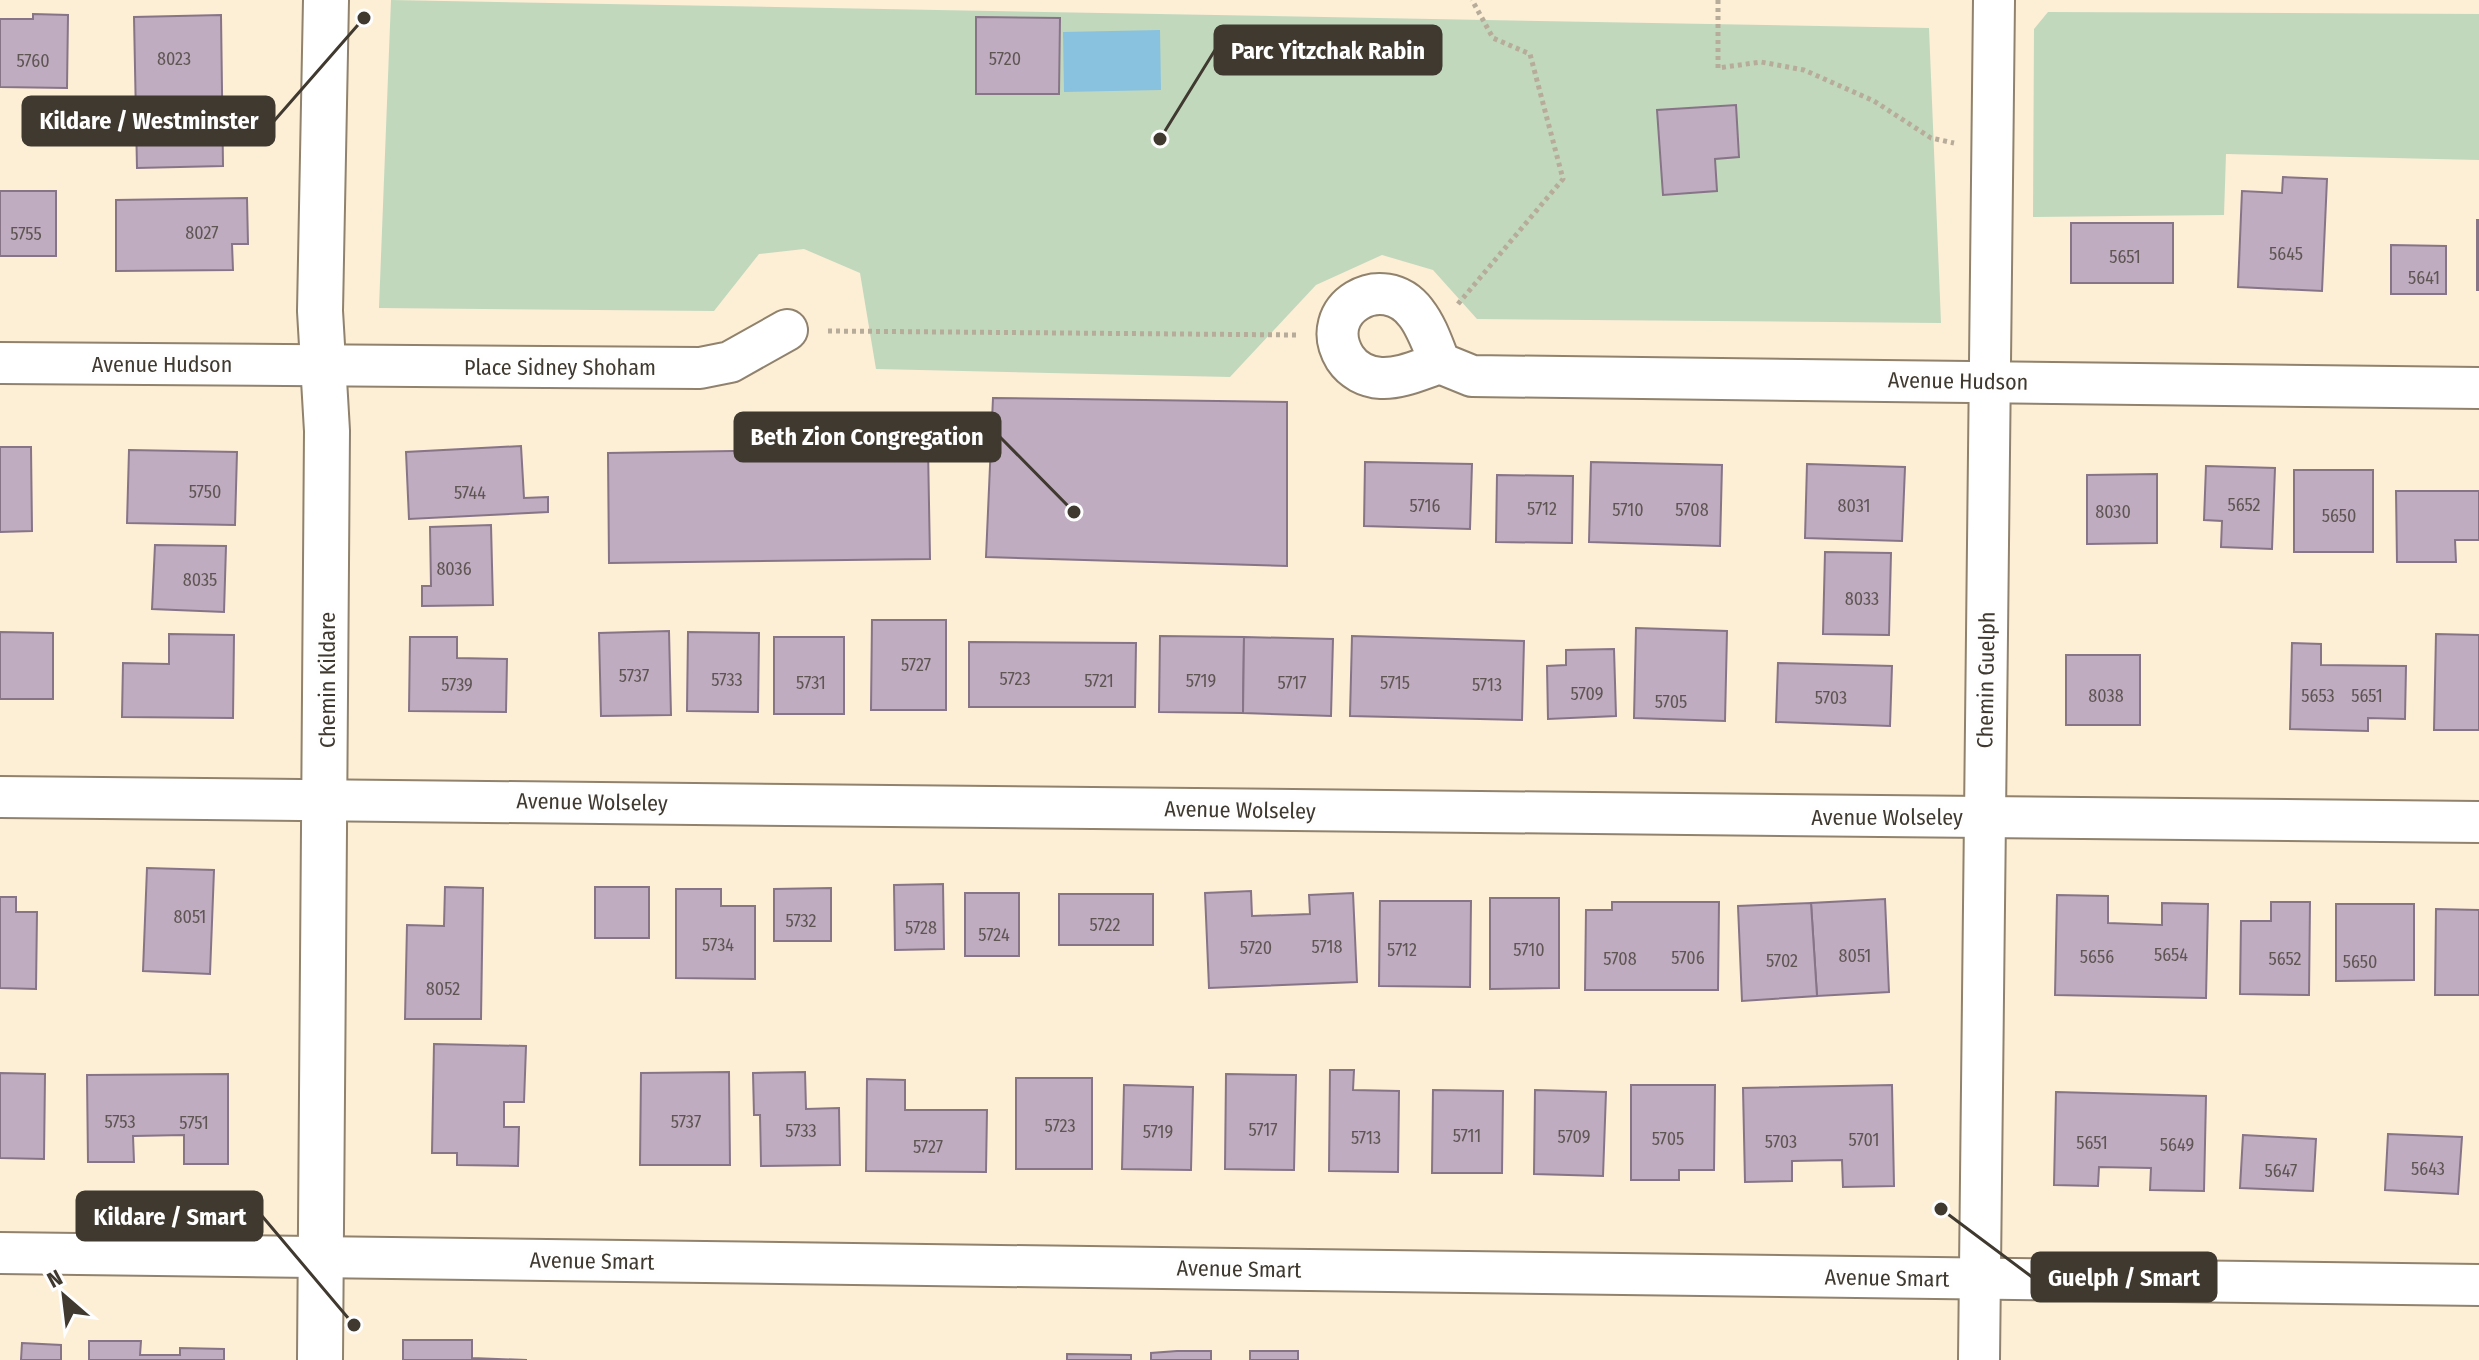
<svg xmlns="http://www.w3.org/2000/svg" width="2479" height="1360" font-family="'Fira Sans Condensed',sans-serif">
	<style>
		.green { fill: #c1d8bd }
		.water { fill: #89c2df }
		.building { fill: #bfacc0; stroke: #877487; stroke-width: 2 }
		.lines { fill: none; stroke-linecap: round; stroke-linejoin: round }
		.minor-casing { stroke: #90826c; stroke-width: 44 }
		.tertiary-casing { stroke: #90826c; stroke-width: 48 }
		.path { stroke: #b7ac99; stroke-width: 5; stroke-dasharray: 4 4; stroke-linecap: butt }
		.minor { stroke: #fff; stroke-width: 40 }
		.tertiary { stroke: #fff; stroke-width: 44 }
		.labels { text-anchor: middle; dominant-baseline: central; stroke-width: 7; stroke-linejoin: round; paint-order: stroke }
		.number-label { font-size: 18px; fill: #5f5653 }
		.street-label { font-size: 22px; fill: #3f392f; stroke: #fefefe }
		.leader { fill: none; stroke: #3f392f; stroke-width: 3 }
		.callout-dot { fill: #3f392f; stroke: #fefefe; stroke-width: 3 }
		.callout { fill: #3f392f; stroke: #3f392f; stroke-width: 3 }
		.callout-label { font-size: 24px; text-anchor: middle; font-weight: bold; fill: #fff }
	</style>
	<rect width="100%" height="100%" fill="#fdeed6"/>
	<!-- green -->
	<g class="green">
		<polygon points="391,0 1929,28 1941,323 1477,319 1433,270 1382,255 1316,285 1230,377 876,369 860,273 804,249 759,254 714,311 379,308"/>
		<polygon points="2048,12 2479,14 2479,160 2226,154 2224,215 2033,217 2034,29"/>
	</g>
	<!-- water -->
	<polygon class="water" points="1160,30 1161,90 1064,92 1063,32"/>
	<!-- building -->
	<g class="building">
		<polygon points="33,14 68,15 67,88 0,87 0,19 33,19"/>
		<polygon points="221,15 223,166 137,168 134,17"/>
		<polygon points="976,17 1060,18 1059,94 976,94"/>
		<polygon points="1736,105 1739,157 1715,159 1717,191 1663,195 1657,110"/>
		<polygon points="2283,177 2327,179 2322,291 2238,287 2242,191 2282,193"/>
		<rect x="0" y="191" width="56" height="65"/>
		<polygon points="247,198 248,244 232,244 233,270 116,271 116,200"/>
		<rect x="2477" y="220" width="2" height="70"/>
		<rect x="2071" y="223" width="102" height="60"/>
		<polygon points="2391,245 2446,246 2446,294 2391,294"/>
		<polygon points="993,398 1287,402 1287,566 986,557"/>
		<polygon points="521,446 524,498 548,497 548,512 409,519 406,452"/>
		<polygon points="0,447 31,447 32,531 0,532"/>
		<polygon points="928,448 930,559 609,563 608,453"/>
		<polygon points="129,450 237,452 235,525 127,523"/>
		<polygon points="1365,462 1472,464 1470,529 1364,526"/>
		<polygon points="1591,462 1722,465 1720,546 1589,542"/>
		<polygon points="1807,464 1905,467 1902,541 1805,538"/>
		<polygon points="2206,466 2275,468 2272,549 2221,547 2222,521 2204,520"/>
		<rect x="2294" y="470" width="79" height="82"/>
		<polygon points="2157,474 2157,543 2087,544 2087,475"/>
		<polygon points="1497,475 1573,476 1572,543 1496,542"/>
		<polygon points="2396,491 2479,491 2479,540 2455,540 2456,562 2397,562"/>
		<polygon points="491,525 493,605 422,606 422,586 431,586 430,527"/>
		<polygon points="155,545 226,546 224,612 152,609"/>
		<polygon points="1825,552 1891,553 1889,635 1823,634"/>
		<polygon points="872,620 946,620 946,710 871,710"/>
		<polygon points="1636,628 1727,631 1725,721 1634,718"/>
		<polygon points="669,631 671,715 601,716 599,633"/>
		<polygon points="0,632 53,633 53,699 0,699"/>
		<polygon points="688,632 759,633 758,712 687,711"/>
		<polygon points="169,634 234,635 233,718 122,717 123,663 169,664"/>
		<polygon points="2436,634 2479,635 2479,730 2434,730"/>
		<polygon points="1160,636 1244,637 1243,713 1159,712"/>
		<polygon points="1352,636 1524,641 1522,720 1350,716"/>
		<polygon points="410,637 457,637 457,658 507,659 506,712 409,711"/>
		<rect x="774" y="637" width="70" height="77"/>
		<polygon points="1244,637 1333,639 1331,716 1243,713"/>
		<polygon points="969,642 1136,643 1135,707 969,707"/>
		<polygon points="2292,643 2321,644 2321,665 2406,666 2405,719 2368,718 2368,731 2290,729"/>
		<polygon points="1614,649 1616,716 1548,719 1547,666 1566,665 1566,650"/>
		<rect x="2066" y="655" width="74" height="70"/>
		<polygon points="1778,663 1892,666 1890,726 1776,722"/>
		<polygon points="147,868 214,870 210,974 143,971"/>
		<polygon points="943,884 944,949 895,950 894,885"/>
		<polygon points="445,887 483,888 481,1019 405,1019 407,925 444,926"/>
		<rect x="595" y="887" width="54" height="51"/>
		<polygon points="831,888 831,941 774,941 774,889"/>
		<polygon points="676,889 721,889 721,906 755,906 755,979 676,978"/>
		<polygon points="1251,891 1252,916 1310,914 1309,895 1353,893 1357,982 1209,988 1205,893"/>
		<rect x="965" y="893" width="54" height="63"/>
		<rect x="1059" y="894" width="94" height="51"/>
		<polygon points="2057,895 2108,896 2108,923 2162,925 2162,903 2208,904 2206,998 2055,995"/>
		<polygon points="0,897 16,897 16,912 37,912 36,989 0,988"/>
		<polygon points="1490,898 1559,898 1559,988 1490,989"/>
		<polygon points="1885,899 1889,992 1817,996 1811,903"/>
		<polygon points="1380,901 1471,901 1470,987 1379,986"/>
		<polygon points="1612,902 1719,902 1718,990 1585,990 1586,910 1612,910"/>
		<polygon points="2271,902 2310,902 2309,995 2240,994 2241,921 2271,921"/>
		<polygon points="1811,903 1817,996 1742,1001 1738,906"/>
		<polygon points="2336,904 2414,904 2414,980 2336,981"/>
		<polygon points="2436,909 2479,910 2479,995 2435,995"/>
		<polygon points="434,1044 526,1046 524,1102 504,1102 504,1127 519,1127 518,1166 457,1165 457,1153 432,1153"/>
		<polygon points="1330,1070 1354,1070 1353,1090 1399,1091 1398,1172 1329,1171"/>
		<polygon points="729,1072 730,1165 640,1165 641,1073"/>
		<polygon points="805,1072 806,1109 839,1108 840,1165 761,1166 760,1115 754,1115 753,1073"/>
		<polygon points="0,1073 45,1074 44,1159 0,1158"/>
		<polygon points="228,1074 228,1164 184,1164 184,1135 133,1136 134,1162 88,1162 87,1075"/>
		<polygon points="1226,1074 1296,1075 1294,1170 1225,1169"/>
		<rect x="1016" y="1078" width="76" height="91"/>
		<polygon points="867,1079 905,1080 905,1110 987,1110 986,1172 866,1171"/>
		<polygon points="1124,1085 1193,1087 1191,1170 1122,1169"/>
		<polygon points="1631,1085 1715,1085 1714,1170 1679,1170 1679,1180 1631,1180"/>
		<polygon points="1892,1085 1894,1186 1843,1187 1842,1160 1792,1161 1792,1181 1745,1182 1743,1088"/>
		<polygon points="1433,1090 1503,1091 1502,1173 1432,1173"/>
		<polygon points="1535,1090 1606,1092 1603,1176 1534,1174"/>
		<polygon points="2056,1092 2206,1096 2204,1191 2150,1190 2151,1168 2099,1167 2098,1186 2054,1185"/>
		<polygon points="2388,1134 2462,1137 2458,1194 2385,1190"/>
		<polygon points="2243,1135 2316,1139 2313,1191 2240,1188"/>
		<polygon points="403,1340 472,1340 472,1358 527,1360 403,1360"/>
		<polygon points="89,1341 141,1341 140,1355 180,1355 180,1348 224,1349 224,1360 89,1360"/>
		<polygon points="22,1343 61,1345 61,1360 21,1360"/>
		<polygon points="1177,1351 1211,1351 1211,1360 1151,1360 1151,1353"/>
		<rect x="1250" y="1351" width="48" height="9"/>
		<polygon points="1067,1354 1131,1355 1131,1360 1067,1360"/>
	</g>
	<g class="lines">
		<!-- minor casing -->
		<g class="minor-casing">
			<g id="minor">
				<polyline points="0,363 700,368 730,362 787,330"/>
				<path d="M1440,363c-19,6 -39,16 -59,15 -15,-1 -28,-8 -36,-20 -30,-49 38,-89 71,-45 11,14 17,33 24,50l32,13 1007,12"/>
				<polyline points="0,797 2479,822"/>
				<polyline points="0,1253 2479,1285"/>
				<polyline points="1979,1360 1994,0"/>
			</g>
		</g>
		<!-- tertiary casing -->
		<g class="tertiary-casing">
			<polyline id="tertiary" points="320,1360 327,431 320,311 326,0"/>
		</g>
		<!-- path -->
		<g class="path">
			<polyline points="1718,0 1718,68 1761,62 1804,70 1874,101 1931,138 1954,143"/>
			<polyline points="1458,304 1563,179 1530,54 1493,38 1472,0"/>
			<polyline points="828,331 1298,335"/>
		</g>
		<!-- minor -->
		<use href="#minor" class="minor"/>
		<!-- tertiary -->
		<use href="#tertiary" class="tertiary"/>
	</g>
	<g class="labels">
		<!-- number labels -->
		<g class="number-label">
			<text x="174" y="59">8023</text>
			<text x="1005" y="59">5720</text>
			<text x="33" y="61">5760</text>
			<text x="202" y="233">8027</text>
			<text x="26" y="234">5755</text>
			<text x="2286" y="254">5645</text>
			<text x="2125" y="257">5651</text>
			<text x="2424" y="278">5641</text>
			<text x="205" y="492">5750</text>
			<text x="470" y="493">5744</text>
			<text x="2244" y="505">5652</text>
			<text x="1425" y="506">5716</text>
			<text x="1854" y="506">8031</text>
			<text x="1542" y="509">5712</text>
			<text x="1628" y="510">5710</text>
			<text x="1692" y="510">5708</text>
			<text x="2113" y="512">8030</text>
			<text x="2339" y="516">5650</text>
			<text x="454" y="569">8036</text>
			<text x="200" y="580">8035</text>
			<text x="1862" y="599">8033</text>
			<text x="916" y="665">5727</text>
			<text x="634" y="676">5737</text>
			<text x="1015" y="679">5723</text>
			<text x="727" y="680">5733</text>
			<text x="1099" y="681">5721</text>
			<text x="1201" y="681">5719</text>
			<text x="811" y="683">5731</text>
			<text x="1292" y="683">5717</text>
			<text x="1395" y="683">5715</text>
			<text x="457" y="685">5739</text>
			<text x="1487" y="685">5713</text>
			<text x="1587" y="694">5709</text>
			<text x="2106" y="696">8038</text>
			<text x="2318" y="696">5653</text>
			<text x="2367" y="696">5651</text>
			<text x="1831" y="698">5703</text>
			<text x="1671" y="702">5705</text>
			<text x="190" y="917">8051</text>
			<text x="801" y="921">5732</text>
			<text x="1105" y="925">5722</text>
			<text x="921" y="928">5728</text>
			<text x="994" y="935">5724</text>
			<text x="718" y="945">5734</text>
			<text x="1327" y="947">5718</text>
			<text x="1256" y="948">5720</text>
			<text x="1402" y="950">5712</text>
			<text x="1529" y="950">5710</text>
			<text x="2171" y="955">5654</text>
			<text x="1855" y="956">8051</text>
			<text x="2097" y="957">5656</text>
			<text x="1688" y="958">5706</text>
			<text x="1620" y="959">5708</text>
			<text x="2285" y="959">5652</text>
			<text x="1782" y="961">5702</text>
			<text x="2360" y="962">5650</text>
			<text x="443" y="989">8052</text>
			<text x="120" y="1122">5753</text>
			<text x="686" y="1122">5737</text>
			<text x="194" y="1123">5751</text>
			<text x="1060" y="1126">5723</text>
			<text x="1263" y="1130">5717</text>
			<text x="801" y="1131">5733</text>
			<text x="1158" y="1132">5719</text>
			<text x="1467" y="1136">5711</text>
			<text x="1574" y="1137">5709</text>
			<text x="1366" y="1138">5713</text>
			<text x="1668" y="1139">5705</text>
			<text x="1864" y="1140">5701</text>
			<text x="1781" y="1142">5703</text>
			<text x="2092" y="1143">5651</text>
			<text x="2177" y="1145">5649</text>
			<text x="928" y="1147">5727</text>
			<text x="2428" y="1169">5643</text>
			<text x="2281" y="1171">5647</text>
		</g>
		<!-- street labels -->
		<g class="street-label">
			<text x="162" y="364">Avenue Hudson</text>
			<text x="560" y="367">Place Sidney Shoham</text>
			<text transform="translate(1958 381) rotate(1)">Avenue Hudson</text>
			<text transform="translate(327 680) rotate(-90)">Chemin Kildare</text>
			<text transform="translate(1986 680) rotate(-89)">Chemin Guelph</text>
			<text transform="translate(592 802) rotate(1)">Avenue Wolseley</text>
			<text transform="translate(1240 810) rotate(1)">Avenue Wolseley</text>
			<text x="1887" y="817">Avenue Wolseley</text>
			<text transform="translate(592 1261) rotate(1)">Avenue Smart</text>
			<text transform="translate(1239 1269) rotate(1)">Avenue Smart</text>
			<text transform="translate(1887 1278) rotate(1)">Avenue Smart</text>
		</g>
	</g>
	<!-- callouts -->
	<path class="leader" d="M1160 139L1215 50M364 18L274 121M1074 512L1000 437M354 1325L262 1216M1941 1209L2032 1277"/>
	<g class="callout-dot">
		<circle cx="1160" cy="139" r="8"/>
		<circle cx="364" cy="18" r="8"/>
		<circle cx="1074" cy="512" r="8"/>
		<circle cx="354" cy="1325" r="8"/>
		<circle cx="1941" cy="1209" r="8"/>
	</g>
	<g class="callout">
		<rect x="1215" y="26" width="226" height="48" rx="8"/>
		<rect x="23" y="97" width="251" height="48" rx="8"/>
		<rect x="735" y="413" width="265" height="48" rx="8"/>
		<rect x="77" y="1192" width="185" height="48" rx="8"/>
		<rect x="2032" y="1253" width="184" height="48" rx="8"/>
	</g>
	<g class="callout-label">
		<text x="1328" y="59">Parc Yitzchak Rabin</text>
		<text x="149" y="129">Kildare / Westminster</text>
		<text x="867" y="445">Beth Zion Congregation</text>
		<text x="170" y="1225">Kildare / Smart</text>
		<text x="2124" y="1286">Guelph / Smart</text>
	</g>
	<!-- north arrow -->
	<g transform="translate(64 1296) rotate(332)" stroke="#fefefe" stroke-width="6" paint-order="stroke">
	<path d="M0-6L14 30L0 20L-14 30Z" fill="#3f392f"/>
	<text y="-12" font-size="22" font-weight="bold" text-anchor="middle" fill="#3f392f">N</text>
	</g>
</svg>
